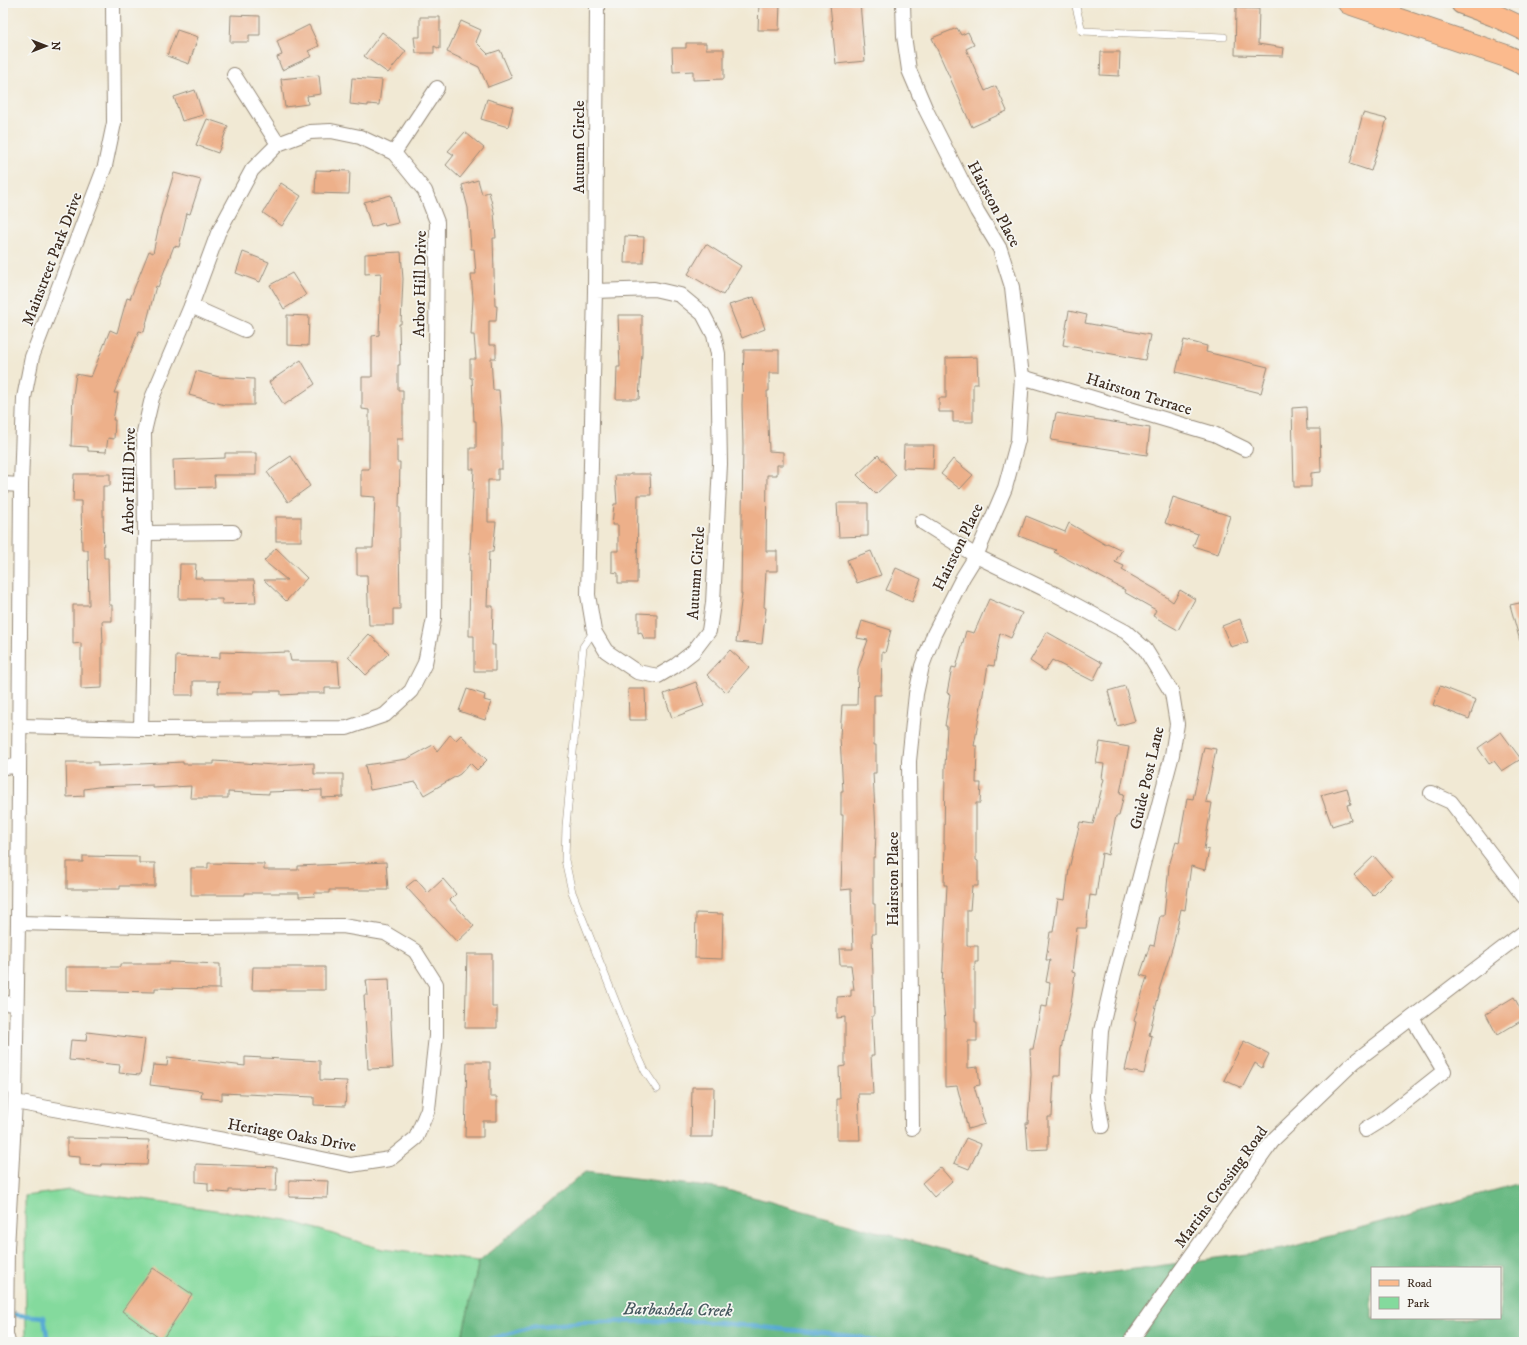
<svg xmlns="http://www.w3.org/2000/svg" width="1527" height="1345" font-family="'IM FELL DW Pica',serif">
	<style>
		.green { fill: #84da9d; stroke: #60825e }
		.forest { fill: #6bba84; stroke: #537251; fill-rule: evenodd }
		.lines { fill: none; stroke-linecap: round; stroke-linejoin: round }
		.stream { stroke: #58aad3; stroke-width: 4.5 }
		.building { fill: #edb08a }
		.service-casing { stroke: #968a79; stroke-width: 8 }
		.minor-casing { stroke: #968a79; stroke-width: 16 }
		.primary-casing { stroke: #968a79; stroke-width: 24 }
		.service { stroke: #fff; stroke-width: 7 }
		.minor { stroke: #fff; stroke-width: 14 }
		.primary { stroke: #fbba8d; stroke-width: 22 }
		.labels { text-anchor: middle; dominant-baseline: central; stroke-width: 3.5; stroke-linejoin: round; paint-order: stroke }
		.street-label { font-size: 16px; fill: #3b2a1e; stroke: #f6f6f2 }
		.water-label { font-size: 17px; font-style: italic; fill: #45575d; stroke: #f6f6f2 }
	</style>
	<rect width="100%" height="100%" fill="#f6f6f2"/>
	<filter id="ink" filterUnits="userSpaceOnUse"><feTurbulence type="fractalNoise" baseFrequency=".025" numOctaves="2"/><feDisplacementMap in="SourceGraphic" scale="8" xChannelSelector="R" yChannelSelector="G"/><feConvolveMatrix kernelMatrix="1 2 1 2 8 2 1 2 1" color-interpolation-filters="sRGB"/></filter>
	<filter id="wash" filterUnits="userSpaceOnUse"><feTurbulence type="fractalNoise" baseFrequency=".012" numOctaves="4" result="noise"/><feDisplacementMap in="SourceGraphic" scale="16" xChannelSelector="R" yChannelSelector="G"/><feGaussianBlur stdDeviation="0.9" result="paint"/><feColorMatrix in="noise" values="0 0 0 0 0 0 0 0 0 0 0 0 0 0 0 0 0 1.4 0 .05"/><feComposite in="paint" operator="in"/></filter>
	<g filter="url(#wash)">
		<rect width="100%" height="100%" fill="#f1e9d4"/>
		<!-- green -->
		<polygon class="green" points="70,1190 287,1220 382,1249 479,1261 461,1342 26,1342 25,1196"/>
		<!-- forest -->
		<path class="forest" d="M585,1172l139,17 329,91 231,-31 240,-67v160h-1063l18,-81zM1372,1268h128v50h-128z"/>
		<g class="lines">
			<!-- stream -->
			<g class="stream">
				<polyline points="7,1314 44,1317 48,1342"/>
				<polyline points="481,1342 531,1327 581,1322 699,1321 861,1337 875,1342"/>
			</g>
		</g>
		<g id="blocks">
			<!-- building -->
			<g class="building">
				<polygon points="759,3 780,3 779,30 758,30"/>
				<polygon points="841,3 860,3 865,61 836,64 830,4"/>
				<polygon points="1236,8 1259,9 1258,44 1284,48 1283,56 1235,55"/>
				<polygon points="231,15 260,16 260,35 249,35 249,42 230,42"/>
				<polygon points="420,17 440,17 440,49 434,46 434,53 416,53 414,37 420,37"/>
				<polygon points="461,21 481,30 476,42 488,54 500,50 512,78 488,87 479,67 447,52"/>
				<polygon points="309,25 319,46 308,51 312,56 282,70 277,57 282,55 277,41"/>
				<polygon points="957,28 961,35 968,32 974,45 966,49 985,91 996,86 1007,111 972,127 932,38"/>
				<polygon points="177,30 198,37 189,64 167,56"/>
				<polygon points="382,32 406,51 388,73 364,56"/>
				<polygon points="686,43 706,43 706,49 724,49 724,79 693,80 693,71 673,72 672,48 686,48"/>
				<polygon points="1101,52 1120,52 1119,76 1100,75"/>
				<polygon points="319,75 321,94 307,96 308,104 285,107 281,79"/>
				<polygon points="352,78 382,80 379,105 368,104 368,106 350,104"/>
				<polygon points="195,90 203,115 182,121 174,97"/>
				<polygon points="487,99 513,107 508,127 481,119"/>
				<polygon points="1363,113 1387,119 1371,171 1350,164"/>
				<polygon points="207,119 228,126 218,153 196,145"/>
				<polygon points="465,132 484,148 460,178 446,165 454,155 448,151"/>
				<polygon points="316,170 350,171 349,194 315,193"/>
				<polygon points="174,173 201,180 190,214 187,213 179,247 174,246 158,287 156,286 144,332 139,331 114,393 118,393 113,420 115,420 114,439 108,438 106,452 88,451 88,447 71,446 73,395 76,374 91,377 110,330 117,333 127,298 130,299 149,251 153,253 161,216"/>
				<polygon points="478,180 482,194 489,192 494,212 496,238 493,238 495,306 497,306 496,321 489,321 489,345 496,345 496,358 491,358 493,390 499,390 502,429 502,469 498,469 498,480 488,480 488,522 496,522 493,552 489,552 487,606 493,606 492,645 495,645 495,671 474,671 474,636 469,636 470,551 474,469 470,469 470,448 476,448 476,421 474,421 472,378 470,378 470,359 476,359 474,335 471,335 473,298 471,274 476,274 474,249 471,249 468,208 462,185"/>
				<polygon points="281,183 301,196 282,226 263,213"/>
				<polygon points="391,195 398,223 385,226 384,223 371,227 364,202"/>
				<polygon points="625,236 644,237 643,263 624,263"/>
				<polygon points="706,244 741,266 723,295 688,274"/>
				<polygon points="243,252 269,262 260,282 236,273"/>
				<polygon points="401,252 403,279 401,324 399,324 400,365 398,365 398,390 403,390 403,439 397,439 397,462 400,462 399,508 400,508 400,538 399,538 400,609 393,609 393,625 369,625 367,575 357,575 357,548 373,548 375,497 361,496 361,469 369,469 369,410 362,409 362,377 372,377 372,336 379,335 381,273 365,274 365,254"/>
				<polygon points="292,273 306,295 284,309 270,285"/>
				<polygon points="754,297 765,329 742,338 729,305"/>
				<polygon points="1069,311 1087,315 1085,323 1150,335 1145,360 1063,345"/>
				<polygon points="287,315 309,316 308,346 287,345"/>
				<polygon points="618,315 642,315 642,353 639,399 616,399 617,367 620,367"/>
				<polygon points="1184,340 1207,346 1206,352 1268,367 1261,393 1176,372"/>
				<polygon points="744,350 779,350 779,373 769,373 769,391 767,391 769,451 783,452 783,465 777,465 777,475 767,475 766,551 777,551 777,571 766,571 764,607 766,608 762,644 736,642 742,594 741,594 743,445 742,404"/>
				<polygon points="977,357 978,384 973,384 973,422 953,422 953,412 939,412 939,398 946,398 946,358"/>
				<polygon points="301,360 315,384 284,405 269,382"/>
				<polygon points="196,371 219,377 254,379 254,405 225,405 189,395"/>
				<polygon points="1306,407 1307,429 1320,429 1321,472 1311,473 1311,487 1294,487 1292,408"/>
				<polygon points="1056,413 1150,428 1147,455 1051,440"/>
				<polygon points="904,445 934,445 933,469 903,468"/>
				<polygon points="225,453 256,453 256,475 214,475 215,487 174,488 173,460 225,458"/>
				<polygon points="878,455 896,475 876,494 857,475"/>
				<polygon points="291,456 310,486 288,502 267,472"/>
				<polygon points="953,459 973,475 960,489 941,474"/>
				<polygon points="74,474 110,474 110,486 103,486 103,511 104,558 108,558 109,605 112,605 112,621 102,621 103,643 102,643 102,688 81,689 81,643 73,644 73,605 89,605 88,550 82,550 81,501 73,501"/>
				<polygon points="630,474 650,474 651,495 638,495 637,583 618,583 618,573 612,572 612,551 618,551 618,525 612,525 614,504 617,504 615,475 630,475"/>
				<polygon points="1173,497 1230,516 1218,554 1193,546 1198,534 1165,523"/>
				<polygon points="837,503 868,503 868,536 839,537"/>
				<polygon points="1026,516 1065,532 1069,523 1106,545 1107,543 1122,550 1115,562 1124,566 1122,570 1157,590 1173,602 1180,590 1195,599 1178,630 1153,616 1156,610 1124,592 1125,590 1054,552 1056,550 1019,536"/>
				<rect x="276" y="517" width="25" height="24"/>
				<polygon points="276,548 307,578 286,601 264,580 287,580 264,561"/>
				<polygon points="871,551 881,575 857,583 847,560"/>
				<polygon points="180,564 196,564 195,578 203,578 203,580 254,580 256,603 222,604 222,599 179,599"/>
				<polygon points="896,568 921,579 912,602 886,590"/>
				<polygon points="989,599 1022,613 1011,638 1000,633 994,666 988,665 974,746 977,746 976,783 981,783 980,803 976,803 976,860 978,861 978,886 972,886 970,910 967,910 967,946 978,946 978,962 975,962 975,1022 977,1022 977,1041 968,1041 968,1068 978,1067 980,1085 974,1086 985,1124 968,1129 957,1086 945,1087 945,1022 942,985 947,885 944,885 945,844 944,844 945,767 947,726 945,726 950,694 947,693 952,667 956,668 966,631 974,633"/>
				<polygon points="1524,602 1524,641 1520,641 1510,605"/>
				<polygon points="638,613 657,614 657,639 644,639 641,632 638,633"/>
				<polygon points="1240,619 1248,642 1231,647 1222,626"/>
				<polygon points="862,621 891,630 885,653 882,652 881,695 874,695 874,745 876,745 876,773 873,773 876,832 875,857 873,857 873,904 875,904 875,934 872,934 874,1016 872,1016 874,1055 871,1055 873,1094 858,1094 860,1140 837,1140 837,1099 840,1099 839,1067 845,1066 845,1017 837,1018 837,997 851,996 851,990 854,990 851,965 840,965 839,949 853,949 851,889 841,890 843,815 841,815 841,791 843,791 840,737 842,705 857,705 858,669 868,640 857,638"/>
				<polygon points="1047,632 1102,663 1093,681 1052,660 1045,671 1030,661"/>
				<polygon points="369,634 389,653 366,675 348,657"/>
				<polygon points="730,650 749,667 726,693 707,675"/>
				<polygon points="220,652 259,653 289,652 291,661 338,661 340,688 325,688 325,693 298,693 298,694 281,695 281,691 254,691 254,693 218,693 219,681 193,681 193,695 175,695 176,656 220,658"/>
				<polygon points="696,682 704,706 672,718 664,694"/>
				<polygon points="1125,686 1135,721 1117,726 1108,691"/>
				<polygon points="1440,686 1476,700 1469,719 1433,705"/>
				<polygon points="467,689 485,695 484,700 491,702 485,720 459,711"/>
				<polygon points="628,689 645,689 646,720 629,720"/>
				<polygon points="1501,732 1521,759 1502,771 1494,761 1489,764 1478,748"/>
				<polygon points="450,735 456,740 461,735 487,760 477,770 470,763 460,774 424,795 416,782 370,790 365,765 407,759 433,745 437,751"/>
				<polygon points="1100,742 1129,747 1120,793 1124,794 1119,816 1116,816 1108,855 1102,853 1096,896 1090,895 1086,928 1077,928 1072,972 1075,973 1071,1004 1061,1049 1060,1076 1054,1076 1052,1117 1048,1117 1048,1149 1028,1150 1026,1123 1028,1123 1031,1075 1030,1049 1033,1049 1041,1006 1047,1007 1050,983 1046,982 1050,960 1046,960 1050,932 1053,932 1058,899 1065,900 1069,869 1080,822 1093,824 1104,779 1102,778 1104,764 1096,763"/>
				<polygon points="1204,747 1216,749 1206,802 1212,803 1204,849 1209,850 1205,870 1191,866 1185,910 1181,909 1174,942 1159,990 1160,990 1149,1035 1152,1036 1144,1074 1125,1070 1136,1022 1134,1021 1147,977 1140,975 1150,945 1154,946 1160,916 1164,916 1169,866 1176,842 1179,843 1187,798 1193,799"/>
				<polygon points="214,761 274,765 314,763 314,774 343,774 343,797 322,798 322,790 269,792 269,794 228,792 228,798 190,798 191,786 153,788 153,785 98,787 84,789 84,796 67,797 66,762 98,762 98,766 183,762 183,764 214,764"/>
				<polygon points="1347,788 1351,804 1347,805 1351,820 1332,826 1321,795"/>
				<polygon points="83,856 139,857 139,863 155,863 155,886 120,886 120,889 67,889 67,862 83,862"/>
				<polygon points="1374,856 1392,877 1373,896 1354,875"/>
				<polygon points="386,862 388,890 329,890 329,893 314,893 315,896 299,897 299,893 245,893 245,895 191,895 191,868 208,868 208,863 264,864 264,870 298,870 298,866"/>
				<polygon points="416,879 428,893 443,879 456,894 450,900 474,926 457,942 406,887"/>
				<polygon points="696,913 723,914 722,959 695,958"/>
				<polygon points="467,954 492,954 492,1007 497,1007 497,1028 465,1028"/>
				<polygon points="169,962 220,964 220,989 155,988 155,992 66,990 66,967 120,967 120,964 169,964"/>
				<polygon points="253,967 325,967 325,990 252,990"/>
				<polygon points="389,979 393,1068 368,1069 364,995 368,995 366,980"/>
				<polygon points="1514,997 1524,1016 1524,1019 1497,1035 1486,1014"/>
				<polygon points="87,1032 145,1039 140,1075 119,1073 120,1065 69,1060 71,1040 86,1041"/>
				<polygon points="1244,1041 1269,1054 1262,1068 1255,1063 1242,1088 1224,1080"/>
				<polygon points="168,1057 245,1066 245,1057 320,1061 320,1080 347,1081 345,1106 314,1105 314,1097 222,1093 222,1100 201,1098 202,1091 150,1085 153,1065 167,1066"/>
				<polygon points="467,1062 490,1062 490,1097 497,1097 497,1121 483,1121 483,1137 465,1137"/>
				<polygon points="692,1087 714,1087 713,1137 691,1137"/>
				<polygon points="67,1138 149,1140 147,1165 101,1164 101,1166 80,1165 80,1157 67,1156"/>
				<polygon points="966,1138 981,1144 969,1169 954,1163"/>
				<polygon points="196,1164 277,1167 276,1191 229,1190 229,1193 208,1191 208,1183 196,1182"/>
				<polygon points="940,1167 952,1181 934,1197 922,1183"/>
				<polygon points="289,1180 328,1181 327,1198 289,1197"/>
				<polygon points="153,1268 192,1294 162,1340 122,1311"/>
			</g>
		</g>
	</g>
	<g filter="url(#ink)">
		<use href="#blocks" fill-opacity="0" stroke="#968a79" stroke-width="1"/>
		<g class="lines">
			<!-- service casing -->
			<g class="service-casing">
				<g id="service">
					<polyline points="1075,3 1082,31 1224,37"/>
					<polyline points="594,631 583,647 566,826 565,860 572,892 632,1043 645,1071 657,1089"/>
				</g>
			</g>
			<!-- minor casing -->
			<g class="minor-casing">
				<g id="minor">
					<polyline points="903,3 904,36 909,70 926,110 977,211 1000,249 1012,287 1022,377 1018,440 1005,488 976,556 963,577 934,634 922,666 916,694 909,761 912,1128"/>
					<polyline points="234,75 278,144"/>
					<polyline points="394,153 437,88"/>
					<polygon points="654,289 680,295 703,314 714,335 718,354 720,464 713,603 709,631 693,652 675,666 658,676 637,672 606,651 594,631 588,595 595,291"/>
					<polyline points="595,291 597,3"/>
					<polyline points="191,306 245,330"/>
					<polyline points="1022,377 1214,434 1245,449"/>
					<polyline points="3,484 21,485"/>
					<polyline points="922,522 976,556 1055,594 1126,632 1145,649 1172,693 1177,724 1172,755 1114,974 1101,1031 1097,1096 1102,1126"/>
					<polyline points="145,533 233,532"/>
					<polyline points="20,726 141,729 347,728 385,715 411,691 425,663 434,618 437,222 425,191 394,153 360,137 331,131 310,132 278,144 252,170 218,233 191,306 152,398 144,432 145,533 141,729"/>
					<polyline points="3,767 19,766"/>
					<polyline points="1431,793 1451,802 1524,897"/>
					<polyline points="3,1003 16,1004"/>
					<polyline points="15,1102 279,1150 351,1165 390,1159 416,1138 428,1109 436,1036 436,984 415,951 385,933 343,926 182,927 18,923"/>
					<polyline points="1365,1130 1386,1117 1444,1071 1412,1018"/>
					<polyline points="8,1342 6,1334 7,1248 15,1102 18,923 21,485 24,398 32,357 105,166 114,123 113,3"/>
					<polyline points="1130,1342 1274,1139 1354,1062 1524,932"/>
				</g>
			</g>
			<!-- primary casing -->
			<g class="primary-casing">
				<g id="primary">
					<polyline points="1349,3 1506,56 1524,64"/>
					<polyline points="1462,3 1494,15 1524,29"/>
				</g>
			</g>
			<!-- service -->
			<use href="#service" class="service"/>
			<!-- minor -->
			<use href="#minor" class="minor"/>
			<!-- primary -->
			<use href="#primary" class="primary"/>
		</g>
	</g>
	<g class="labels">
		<!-- street labels -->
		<g class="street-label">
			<text transform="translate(579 147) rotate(-90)">Autumn Circle</text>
			<text transform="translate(994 204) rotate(62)">Hairston Place</text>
			<text transform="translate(52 259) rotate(-69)">Mainstreet Park Drive</text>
			<text transform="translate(420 284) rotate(-89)">Arbor Hill Drive</text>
			<text transform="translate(1139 394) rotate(17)">Hairston Terrace</text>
			<text transform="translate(129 481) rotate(-89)">Arbor Hill Drive</text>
			<text transform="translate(958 547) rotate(-64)">Hairston Place</text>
			<text transform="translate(696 573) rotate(-86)">Autumn Circle</text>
			<text transform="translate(1147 778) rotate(-77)">Guide Post Lane</text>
			<text transform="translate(893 879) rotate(-90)">Hairston Place</text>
			<text transform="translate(292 1135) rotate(10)">Heritage Oaks Drive</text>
			<text transform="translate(1221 1187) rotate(-54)">Martins Crossing Road</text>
		</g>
		<!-- water labels -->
		<g class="water-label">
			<text transform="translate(678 1310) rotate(1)">Barbashela Creek</text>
		</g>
	</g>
	<!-- margin -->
	<rect width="1527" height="1345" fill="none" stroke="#f6f6f2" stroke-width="16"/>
	<!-- legend -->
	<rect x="1371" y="1267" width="130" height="52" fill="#f6f6f2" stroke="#aba49d"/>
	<rect x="1379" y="1280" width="20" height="6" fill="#fbba8d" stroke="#aba49d"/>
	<text x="1407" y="1287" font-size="12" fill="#3b2a1e">Road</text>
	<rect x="1379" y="1297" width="20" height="12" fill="#84da9d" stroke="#aba49d"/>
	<text x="1407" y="1307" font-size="12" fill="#3b2a1e">Park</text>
	<!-- north arrow -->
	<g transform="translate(46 46) rotate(90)" stroke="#f6f6f2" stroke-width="3" paint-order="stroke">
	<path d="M0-3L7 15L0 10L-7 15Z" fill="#3b2a1e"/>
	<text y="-6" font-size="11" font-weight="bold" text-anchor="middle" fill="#3b2a1e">N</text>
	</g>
</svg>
